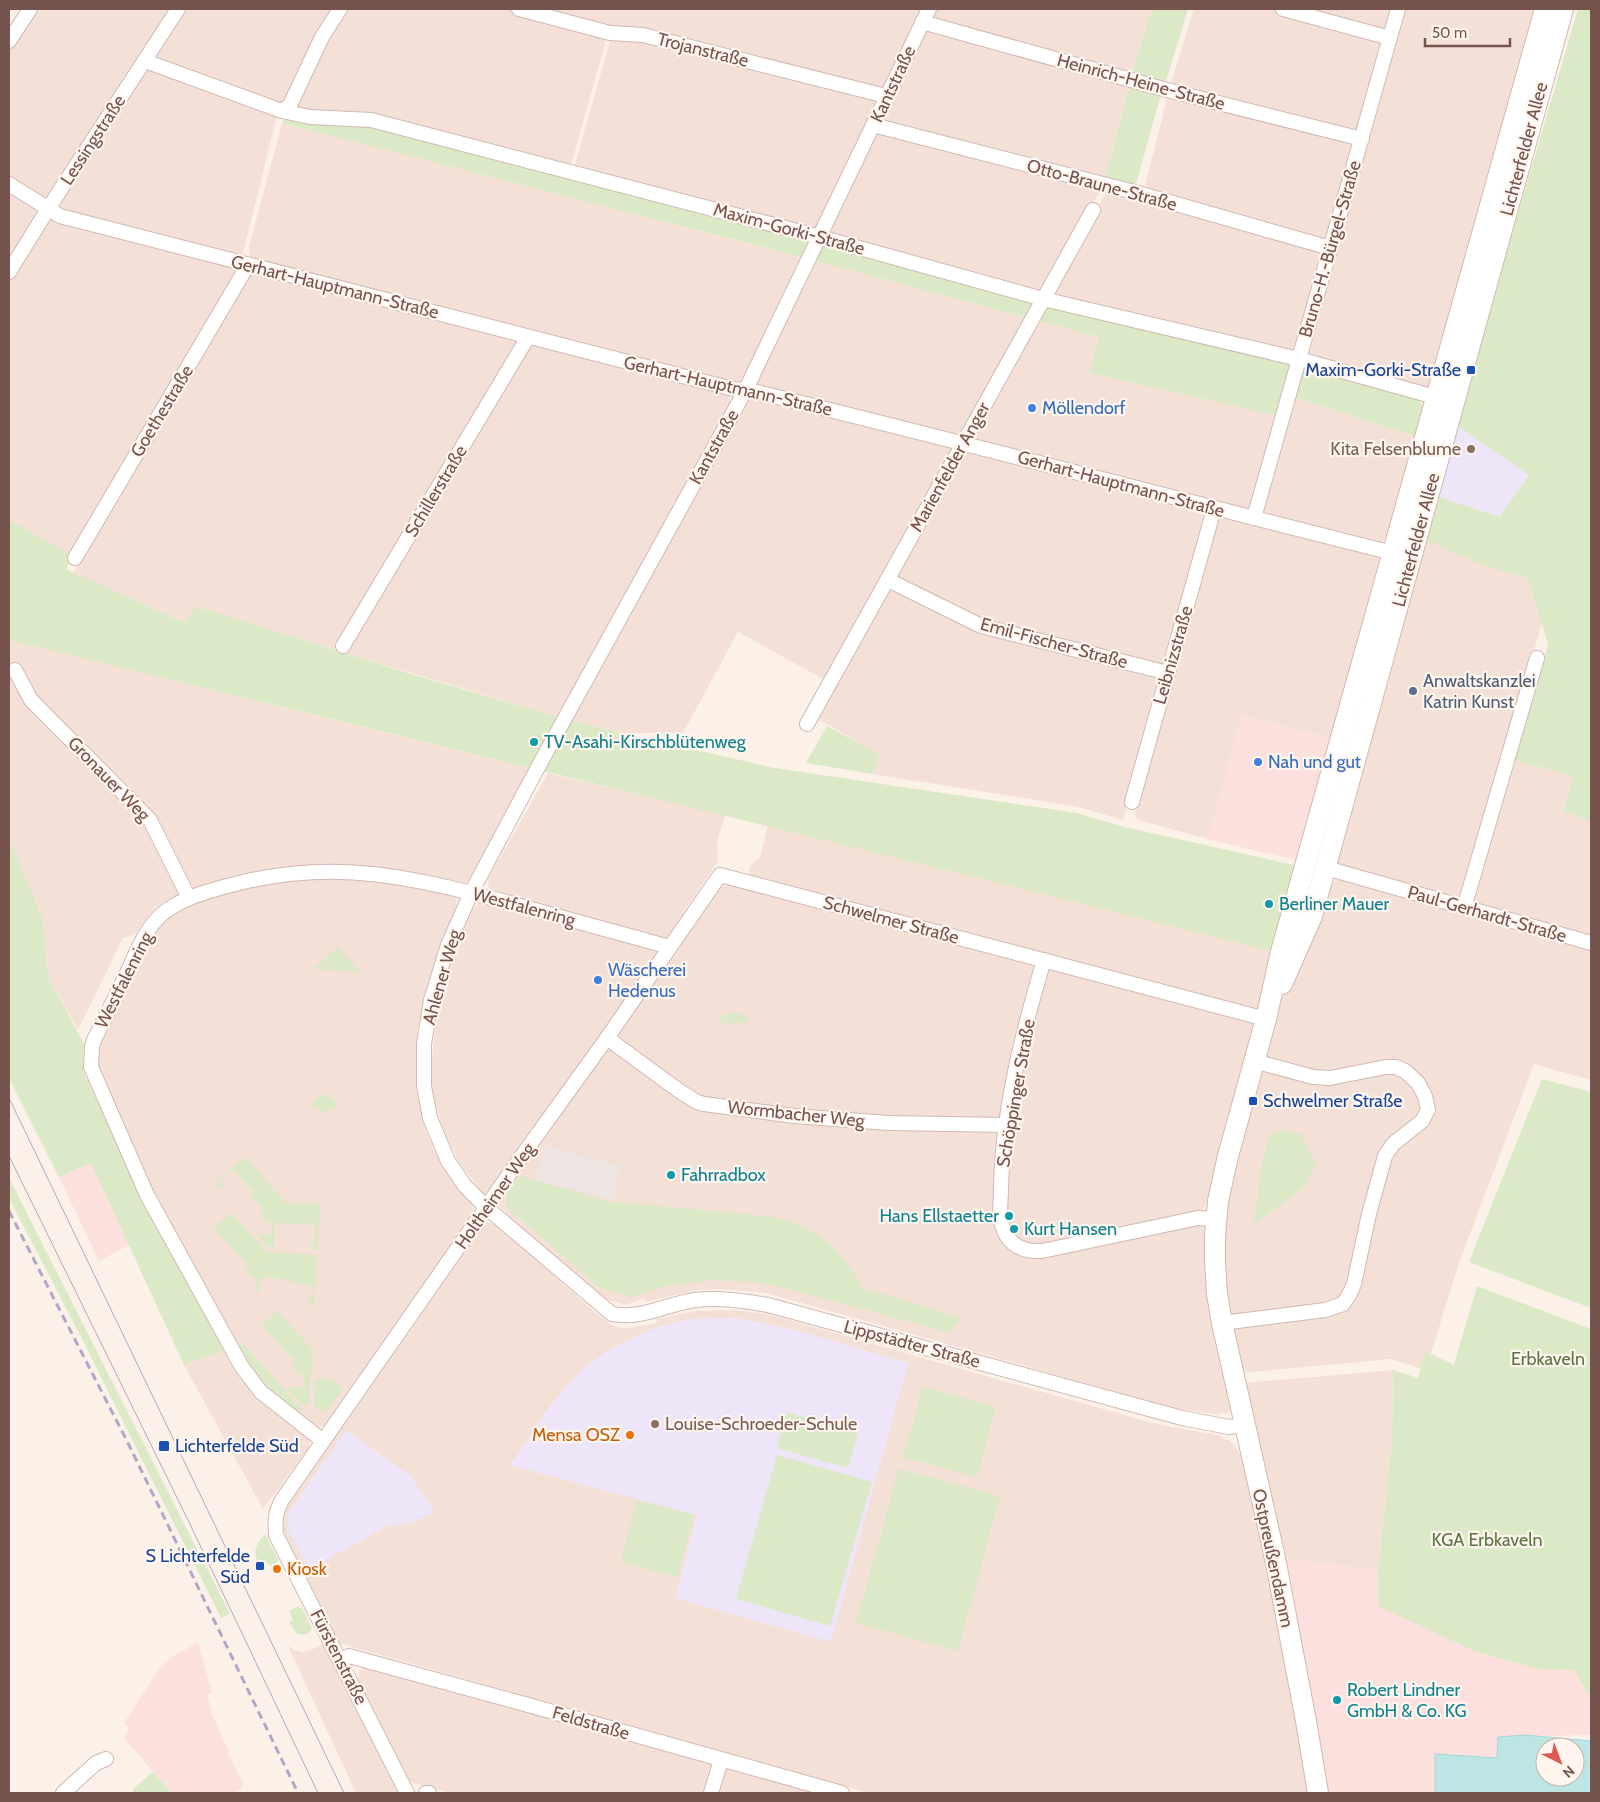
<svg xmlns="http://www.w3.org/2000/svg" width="1600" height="1802" font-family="Cabin,sans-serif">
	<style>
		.residential { fill: #f3e1d7 }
		.commercial { fill: #fbe0dd }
		.industrial { fill: #ede5e2 }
		.education { fill: #eee5f8 }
		.green { fill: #dbe9c7 }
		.water { fill: #bde5e4; stroke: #a4d7d5; fill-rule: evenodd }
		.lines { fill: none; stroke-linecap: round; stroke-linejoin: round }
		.minor-casing { stroke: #d0b9b1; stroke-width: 16 }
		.secondary-casing { stroke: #d2b8af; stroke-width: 22 }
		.minor { stroke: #fff; stroke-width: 14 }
		.secondary { stroke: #fff; stroke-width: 20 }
		.tram { stroke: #b2a6c6; stroke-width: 1 }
		.rail { stroke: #b2a6c6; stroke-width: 3; stroke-dasharray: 8 5; stroke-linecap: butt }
		.transit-dot { fill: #1a4fb4; stroke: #fef5ef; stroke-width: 2 }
		.shop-dot { fill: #3f7fe0; stroke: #fef5ef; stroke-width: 2 }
		.education-dot { fill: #8d6e63; stroke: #fef5ef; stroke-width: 2 }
		.service-dot { fill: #5c6f8a; stroke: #fef5ef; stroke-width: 2 }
		.culture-dot { fill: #0f9aa8; stroke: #fef5ef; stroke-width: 2 }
		.food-dot { fill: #e8710a; stroke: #fef5ef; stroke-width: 2 }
		.labels { text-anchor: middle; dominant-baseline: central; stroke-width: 4.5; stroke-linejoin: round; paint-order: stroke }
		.street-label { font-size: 18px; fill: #75544d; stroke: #fef5ef }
		.transit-label { font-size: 18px; fill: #164399; stroke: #fef5ef; text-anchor: end }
		.shop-label { font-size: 18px; fill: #366cbe; stroke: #fef5ef; text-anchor: start }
		.education-label { font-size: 18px; fill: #785e54; stroke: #fef5ef; text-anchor: end }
		.service-label { font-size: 18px; fill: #4e5e75; stroke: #fef5ef; text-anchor: start }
		.culture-label { font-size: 18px; fill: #0d838f; stroke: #fef5ef; text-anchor: start }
		.park-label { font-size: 18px; fill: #5a7442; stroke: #fef5ef }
		.food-label { font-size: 18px; fill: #c56008; stroke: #fef5ef; text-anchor: end }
	</style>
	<rect width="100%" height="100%" fill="#fcf1e9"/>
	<!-- residential -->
	<g class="residential">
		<polygon points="35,9 172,9 51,197 45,200 9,178 9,48"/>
		<polygon points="182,9 332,9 312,41 288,101 284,105 157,62 153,55"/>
		<polygon points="343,9 510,9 602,33 606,37 606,40 571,165 570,166 298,109 296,106"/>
		<polygon points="530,9 925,9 883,90 611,30"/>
		<polygon points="932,9 1152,9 1131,77 934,24 929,16"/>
		<polygon points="1194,9 1271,9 1381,40 1383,43 1358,133 1170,86"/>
		<polygon points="1294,9 1393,9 1386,32"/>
		<polygon points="1402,9 1541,9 1433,390 1306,354"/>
		<polygon points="923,29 1130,85 1104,181 882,121"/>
		<polygon points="644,37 878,101 816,231 575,168 575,164 610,41 612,38"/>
		<polygon points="147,68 277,116 242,257 64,212 61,209 60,202"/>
		<polygon points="1168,95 1354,142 1327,241 1144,190"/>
		<polygon points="282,123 805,258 743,382 738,385 250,258 249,247"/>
		<polygon points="876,131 1100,188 1100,191 1041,292 834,237 828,232"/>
		<polygon points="9,188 37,208 38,212 37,217 9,263"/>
		<polygon points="1107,191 1324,249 1295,351 1292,352 1053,297 1052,290"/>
		<polygon points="51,219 237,267 238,269 73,556 9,520 9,277 48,221"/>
		<polygon points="817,261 1028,318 960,436 759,386 757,384 755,381 756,373"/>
		<polygon points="250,272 514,338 518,344 516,350 336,650 195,606 186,623 73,573 244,278"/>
		<polygon points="1035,320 1099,337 1090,373 1279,416 1251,508 1247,509 972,440"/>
		<polygon points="532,344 728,393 731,402 562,718 344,653 527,349"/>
		<polygon points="751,396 951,446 952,449 825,680 738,632 683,733 621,733 572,721 741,403"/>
		<polygon points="1294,397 1417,437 1395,522 1383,541 1378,543 1270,516 1263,511 1262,507"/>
		<polygon points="965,451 1201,511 1204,514 1206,518 1166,661 1163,664 1160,666 980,619 897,578 897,575"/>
		<polygon points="1223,516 1379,556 1382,561 1334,740 1242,715 1208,839 1138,820 1135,815 1215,521 1218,518"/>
		<polygon points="1423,539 1478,563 1528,577 1542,623 1463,897 1457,900 1344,868 1338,863 1335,857"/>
		<polygon points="892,591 897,592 974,628 1157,676 1160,681 1160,687 1123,820 1078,807 873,774 879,755 815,717 886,593"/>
		<polygon points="9,640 530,768 469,880 466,884 457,885 374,867 324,865 289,868 221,882 172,897 156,907 147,917 135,934 123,938 78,1030 48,977 43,919 9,839"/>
		<polygon points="1514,760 1573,776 1565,812 1591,821 1591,937 1472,903"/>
		<polygon points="548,773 725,815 717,842 718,861 685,910 677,928 668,939 492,893 489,890 488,879"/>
		<polygon points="768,825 1271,951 1259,1008 1256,1009 751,878 749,872 751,865 760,857"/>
		<polygon points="316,876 395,882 453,895 456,899 457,907 440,947 420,1017 416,1042 416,1087 426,1132 434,1150 445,1171 472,1204 473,1214 470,1221 381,1345 328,1424 319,1427 315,1427 274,1398 249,1370 151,1190 97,1065 97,1046 153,931 162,920 185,906 257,884"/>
		<polygon points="1339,879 1591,949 1591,1080 1534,1064 1459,1263 1427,1366 1422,1369 1391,1359 1241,1373 1221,1262 1224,1203 1275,1009 1329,885"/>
		<polygon points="730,884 1037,963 1002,1117 999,1118 888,1117 773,1108 702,1097 623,1043 618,1034 715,892 719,888"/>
		<polygon points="481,903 653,948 657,954 657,957 488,1196 484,1195 459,1162 442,1127 433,1094 431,1072 435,1026 446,978 457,945 471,912 473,908"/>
		<polygon points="1048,967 1251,1019 1256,1024 1210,1200 1201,1211 1033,1247 1015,1239 1005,1219 1005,1171 1022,1061"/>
		<polygon points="608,1050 613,1050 688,1102 996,1132 998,1135 996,1216 1012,1249 1199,1223 1205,1224 1207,1226 1231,1410 1226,1414 1219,1413 1219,1415 1174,1408 766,1293 719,1289 697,1290 646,1302 644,1298 626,1305 608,1300 600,1295 507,1214 499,1205 501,1194 604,1052"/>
		<polygon points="488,1222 497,1225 596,1313 612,1325 619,1328 627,1328 657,1323 656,1319 696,1311 734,1310 768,1314 1156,1424 1222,1436 1223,1439 1229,1440 1237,1449 1241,1456 1249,1486 1261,1541 1312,1793 869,1793 338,1643 282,1534 280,1527 284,1507 341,1423 346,1422 384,1367 383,1362 391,1351 396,1351 460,1259 459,1254 483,1223"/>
		<polygon points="224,1350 233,1368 262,1402 308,1436 310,1440 309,1448 263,1509 184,1365"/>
		<polygon points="1393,1370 1392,1441 1378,1570 1283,1559 1243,1383"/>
		<polygon points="325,1643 401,1793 356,1793 288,1646 295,1650 302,1652 309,1651"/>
		<polygon points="366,1666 709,1762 712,1769 705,1793 450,1793 413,1783 407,1780 358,1681 359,1671"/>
		<polygon points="729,1768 820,1793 718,1793 725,1770"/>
	</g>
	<!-- commercial -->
	<g class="commercial">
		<polygon points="1242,715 1334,740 1299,861 1208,839"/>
		<polygon points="91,1163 129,1245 99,1261 59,1177"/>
		<polygon points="1283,1559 1378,1570 1379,1606 1474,1651 1538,1669 1574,1670 1591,1700 1591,1735 1498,1737 1497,1758 1435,1754 1435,1793 1327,1793"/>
		<polygon points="198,1643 212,1692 207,1695 212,1714 228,1750 229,1756 243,1783 241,1789 233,1793 172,1793 124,1738 129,1729 124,1723 159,1669 176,1654"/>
	</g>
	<!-- industrial -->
	<polygon class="industrial" points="545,1146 622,1167 613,1200 536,1180"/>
	<!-- education -->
	<g class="education">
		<polygon points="1456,425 1529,474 1499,517 1435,495"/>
		<polygon points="736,1318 799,1331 908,1363 831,1642 675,1598 697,1515 510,1465 549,1407 567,1386 583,1369 603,1354 622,1343 657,1327 688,1319"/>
		<polygon points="346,1430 411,1476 435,1512 408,1524 387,1526 332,1557 310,1574 287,1528 288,1513"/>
	</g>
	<!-- green -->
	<g class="green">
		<polygon points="1152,9 1188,9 1166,81 1163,84 1131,77"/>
		<polygon points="1578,9 1591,9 1591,821 1564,812 1573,776 1514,760 1548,645 1528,578 1478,563 1423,539 1435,495 1499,517 1529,475 1456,425"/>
		<polygon points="1130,85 1161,94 1135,188 1104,181"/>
		<polygon points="286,117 371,125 1289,360 1292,365 1279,416 1090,373 1099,337 817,261 282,123"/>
		<path d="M1308,366l108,33 5,4 4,6 -8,28 -123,-40c2,-10 3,-28 14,-31z"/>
		<path d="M9,520l64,36 -7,13 119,54 10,-17 216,68 161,47 49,12 154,35 302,45 47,14 170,38 -23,86c-420,-105 -841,-208 -1262,-311z"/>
		<polygon points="827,726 880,755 873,774 806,763"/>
		<polygon points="9,839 43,919 48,977 84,1044 83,1062 84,1074 120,1148 224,1350 184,1365 91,1163 59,1177 9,1078"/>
		<polygon points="338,947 360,972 314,969"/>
		<polygon points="735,1013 748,1017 747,1022 725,1024 718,1018 725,1014"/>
		<polygon points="1542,1079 1591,1092 1591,1308 1469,1262"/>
		<path d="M321,1095c10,-1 17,4 16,14l-6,-1 -3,4h-4l-5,-4h-6l2,-8z"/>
		<polygon points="1283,1130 1300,1134 1316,1165 1302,1189 1254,1224 1262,1164 1269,1135"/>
		<polygon points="243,1158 247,1159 286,1203 320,1204 318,1250 311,1249 311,1242 315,1242 316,1225 275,1223 274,1247 267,1247 257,1235 260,1232 262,1235 271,1235 272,1223 268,1223 260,1214 264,1210 250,1195 253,1192 233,1170 220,1182 223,1185 219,1189 215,1185"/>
		<path d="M520,1176l88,25 164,16c45,10 69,31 90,71l100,30 -14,14 -167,-45 -24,-5 -46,-2 -49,7 -31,10 -33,-10 -91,-79 -1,-13z"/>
		<polygon points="9,1178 230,1614 221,1618 83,1341 9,1198"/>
		<polygon points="231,1213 267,1252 317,1255 314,1305 306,1305 306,1302 310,1302 310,1296 313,1296 313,1285 291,1283 291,1280 261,1277 259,1292 256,1292 256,1278 252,1277 245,1269 248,1265 214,1228"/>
		<polygon points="1477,1286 1591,1329 1591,1700 1574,1670 1538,1669 1474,1651 1378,1606 1378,1570 1392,1441 1393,1370 1418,1378 1425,1351 1454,1365"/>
		<polygon points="277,1311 313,1350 309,1404 305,1407 288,1389 292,1385 294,1387 303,1388 304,1375 300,1375 292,1366 296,1363 262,1325"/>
		<path d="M243,1344l60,65 -4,4c-29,-22 -41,-35 -60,-66z"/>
		<polygon points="316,1379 332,1380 343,1389 326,1412 314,1407"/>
		<polygon points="923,1387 996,1407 977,1477 903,1457"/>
		<polygon points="787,1412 858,1433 848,1468 777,1448"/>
		<polygon points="777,1455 872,1482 830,1626 736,1599"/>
		<polygon points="899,1469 1000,1496 958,1651 856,1623"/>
		<polygon points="637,1500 694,1515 678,1577 621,1562"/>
		<path d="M265,1534l14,27 -9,5 -2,-3 -4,2 -3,-5 -3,2c-6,-13 -1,-18 7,-28z"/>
		<path d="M299,1606l1,2 2,-1 10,22c-4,7 -11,7 -17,3l-6,-10 4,-2 -4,-9z"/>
		<polygon points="153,1772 172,1793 132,1793 135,1787"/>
	</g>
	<!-- water -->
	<path class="water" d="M1525,1735l66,6v52h-156v-39l62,4 1,-21zM1545,1747h30v30h-30z"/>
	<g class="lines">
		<!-- minor casing -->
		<g class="minor-casing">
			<g id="minor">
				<polyline points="519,9 610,33 643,35 886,96"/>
				<path d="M929,9l-184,382 -208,378 -66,124 -23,52 -17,55 -7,44v42l6,32 18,43 17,25 22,22 125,106c28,6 55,-10 83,-14 25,-3 49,1 73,5l414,113 47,9 15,-2"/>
				<polyline points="1283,9 1390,38"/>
				<polyline points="922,22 1167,90 1362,139"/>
				<polyline points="9,41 30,9"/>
				<polyline points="145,61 282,111 310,117 371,120 820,237 1043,299 1299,359 1435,397"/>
				<polyline points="282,111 290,105 322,37 340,9"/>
				<polyline points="873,125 1138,193 1330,248"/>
				<path d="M9,184l51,32 669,172 32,5c214,52 426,109 640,162"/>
				<polyline points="9,272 48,209 178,9"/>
				<polyline points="1254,518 1398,9"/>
				<polyline points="75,558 248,265"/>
				<polyline points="888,580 981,626 1168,673"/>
				<polyline points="343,646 528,337"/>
				<polyline points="15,670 31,700 150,820 189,898"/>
				<polyline points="807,724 1093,210"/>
				<polyline points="1132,802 1214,509"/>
				<polyline points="1326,868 1591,943"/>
				<polyline points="1464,908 1537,658"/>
				<path d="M1044,960c-22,74 -42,153 -43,230 0,12 -3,26 2,38 6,18 21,24 39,23l156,-33 18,1"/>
				<polyline points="607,1038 678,1090 697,1102 704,1104 794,1116 889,1123 1007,1125"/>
				<polyline points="1222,1323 1325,1310 1343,1304 1349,1295 1354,1284 1369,1214 1385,1156 1393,1144 1422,1121 1428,1110 1425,1096 1418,1083 1405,1071 1396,1067 1386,1067 1330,1078 1313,1077 1254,1061"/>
				<path d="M323,1441l-62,-49 -19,-25 -95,-172 -56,-128 1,-20 2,-7c11,-22 21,-43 32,-65 10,-21 18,-45 36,-61 21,-17 47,-23 73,-30 105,-27 184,-5 286,22 49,14 99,27 149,41"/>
				<polyline points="340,1660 349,1656 521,1703 842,1793"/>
				<polyline points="63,1793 96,1763 106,1759"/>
				<path d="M407,1793l-131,-258c-1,-14 -1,-23 6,-35l242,-347 83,-115 113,-163 546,144"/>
				<polyline points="426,1793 429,1793"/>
				<polyline points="711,1793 721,1760"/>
			</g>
		</g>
		<!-- secondary casing -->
		<g class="secondary-casing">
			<g id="secondary">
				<polyline points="1282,984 1312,916 1563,9"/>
				<polyline points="1318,1793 1306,1721 1275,1558 1222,1323 1217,1294 1215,1262 1215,1236 1218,1201 1228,1156 1266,1019 1281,952 1545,9"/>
			</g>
		</g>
		<!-- minor -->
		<use href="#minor" class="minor"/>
		<!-- secondary -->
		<use href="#secondary" class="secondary"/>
		<!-- tram -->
		<g class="tram">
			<polyline points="9,1098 344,1793"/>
			<polyline points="9,1156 188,1520 318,1793"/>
		</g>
		<!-- rail -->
		<polyline class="rail" points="9,1211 128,1443 298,1793"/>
	</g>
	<!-- markers -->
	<g class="transit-dot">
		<rect x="1466" y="365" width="10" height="10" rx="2.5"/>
		<rect x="1248" y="1096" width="10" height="10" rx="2.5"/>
		<rect x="158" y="1440" width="12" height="12" rx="2.5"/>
		<rect x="255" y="1561" width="10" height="10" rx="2.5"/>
	</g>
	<g class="shop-dot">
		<circle cx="1032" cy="408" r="5"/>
		<circle cx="1258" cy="762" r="5"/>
		<circle cx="598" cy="980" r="5"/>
	</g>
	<g class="education-dot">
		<circle cx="1471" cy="449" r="5"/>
		<circle cx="655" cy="1424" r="5"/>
	</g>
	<circle class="service-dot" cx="1413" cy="691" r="5"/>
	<g class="culture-dot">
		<circle cx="534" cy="742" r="5"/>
		<circle cx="1269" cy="904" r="5"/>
		<circle cx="671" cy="1175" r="5"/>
		<circle cx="1009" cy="1216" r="5"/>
		<circle cx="1014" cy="1229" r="5"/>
		<circle cx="1337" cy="1700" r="5"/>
	</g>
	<g class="food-dot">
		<circle cx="630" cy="1435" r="5"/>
		<circle cx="277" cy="1569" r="5"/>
	</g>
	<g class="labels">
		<!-- street labels -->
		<g class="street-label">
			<text transform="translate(703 50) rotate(14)">Trojanstraße</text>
			<text transform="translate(1141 82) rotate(15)">Heinrich-Heine-Straße</text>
			<text transform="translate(893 84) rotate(-65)">Kantstraße</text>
			<text transform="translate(93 140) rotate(-57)">Lessingstraße</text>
			<text transform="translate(1524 149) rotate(-75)">Lichterfelder Allee</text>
			<text transform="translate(1102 185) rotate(15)">Otto-Braune-Straße</text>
			<text transform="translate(789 229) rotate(15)">Maxim-Gorki-Straße</text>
			<text transform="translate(1330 249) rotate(-74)">Bruno-H.-Bürgel-Straße</text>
			<text transform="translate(335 287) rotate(14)">Gerhart-Hauptmann-Straße</text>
			<text transform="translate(728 386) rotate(13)">Gerhart-Hauptmann-Straße</text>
			<text transform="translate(162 411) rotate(-59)">Goethestraße</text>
			<text transform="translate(714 447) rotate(-61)">Kantstraße</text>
			<text transform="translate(950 467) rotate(-61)">Marienfelder Anger</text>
			<text transform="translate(1121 484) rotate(15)">Gerhart-Hauptmann-Straße</text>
			<text transform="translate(436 491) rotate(-59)">Schillerstraße</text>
			<text transform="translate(1416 540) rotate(-75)">Lichterfelder Allee</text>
			<text transform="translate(1054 643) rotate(15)">Emil-Fischer-Straße</text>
			<text transform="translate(1173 655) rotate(-74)">Leibnizstraße</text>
			<text transform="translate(109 779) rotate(46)">Gronauer Weg</text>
			<text transform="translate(524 907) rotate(15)">Westfalenring</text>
			<text transform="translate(1487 914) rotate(16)">Paul-Gerhardt-Straße</text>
			<text transform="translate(891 920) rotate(15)">Schwelmer Straße</text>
			<text transform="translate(442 977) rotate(-74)">Ahlener Weg</text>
			<text transform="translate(124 980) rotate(-63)">Westfalenring</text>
			<text transform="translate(1016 1093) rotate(-80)">Schöppinger Straße</text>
			<text transform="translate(796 1114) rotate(6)">Wormbacher Weg</text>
			<text transform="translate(495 1196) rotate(-55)">Holtheimer Weg</text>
			<text transform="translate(912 1344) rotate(15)">Lippstädter Straße</text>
			<text transform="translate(1273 1558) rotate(78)">Ostpreußendamm</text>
			<text transform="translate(339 1657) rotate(63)">Fürstenstraße</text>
			<text transform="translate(591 1723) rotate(16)">Feldstraße</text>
		</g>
		<!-- transit labels -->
		<g class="transit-label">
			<text x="1461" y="370">Maxim-Gorki-Straße</text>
			<text x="1263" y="1101" text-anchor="start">Schwelmer Straße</text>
			<text x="175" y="1446" text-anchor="start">Lichterfelde Süd</text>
			<text x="250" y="1556">S Lichterfelde<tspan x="250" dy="21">Süd</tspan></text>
		</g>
		<!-- shop labels -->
		<g class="shop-label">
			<text x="1042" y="408">Möllendorf</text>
			<text x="1268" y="762">Nah und gut</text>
			<text x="608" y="970">Wäscherei<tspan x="608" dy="21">Hedenus</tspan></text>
		</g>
		<!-- education labels -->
		<g class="education-label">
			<text x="1461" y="449">Kita Felsenblume</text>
			<text x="665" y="1424" text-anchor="start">Louise-Schroeder-Schule</text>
		</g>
		<!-- service labels -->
		<g class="service-label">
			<text x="1423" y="681">Anwaltskanzlei<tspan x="1423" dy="21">Katrin Kunst</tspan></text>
		</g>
		<!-- culture labels -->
		<g class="culture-label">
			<text x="544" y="742">TV-Asahi-Kirschblütenweg</text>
			<text x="1279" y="904">Berliner Mauer</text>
			<text x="681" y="1175">Fahrradbox</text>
			<text x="999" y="1216" text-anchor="end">Hans Ellstaetter</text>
			<text x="1024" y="1229">Kurt Hansen</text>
			<text x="1347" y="1690">Robert Lindner<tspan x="1347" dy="21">GmbH &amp; Co. KG</tspan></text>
		</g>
		<!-- park labels -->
		<g class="park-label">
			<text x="1548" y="1359">Erbkaveln</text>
			<text x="1487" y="1540">KGA Erbkaveln</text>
		</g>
		<!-- food labels -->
		<g class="food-label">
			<text x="620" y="1435">Mensa OSZ</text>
			<text x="287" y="1569" text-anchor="start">Kiosk</text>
		</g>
	</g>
	<!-- border -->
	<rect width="1600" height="1802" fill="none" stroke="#75544d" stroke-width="20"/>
	<!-- north arrow -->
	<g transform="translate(1560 1762) rotate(138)"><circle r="24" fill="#fef5ef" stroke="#c7b5ae"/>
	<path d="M0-4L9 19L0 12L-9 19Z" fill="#e15953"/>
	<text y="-8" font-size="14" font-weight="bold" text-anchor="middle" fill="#75544d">N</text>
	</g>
	<!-- scale -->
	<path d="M1425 38v8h85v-8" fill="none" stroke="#75544d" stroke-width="2.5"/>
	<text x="1432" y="38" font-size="15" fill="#75544d" stroke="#fef5ef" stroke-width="4" paint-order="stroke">50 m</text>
</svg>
